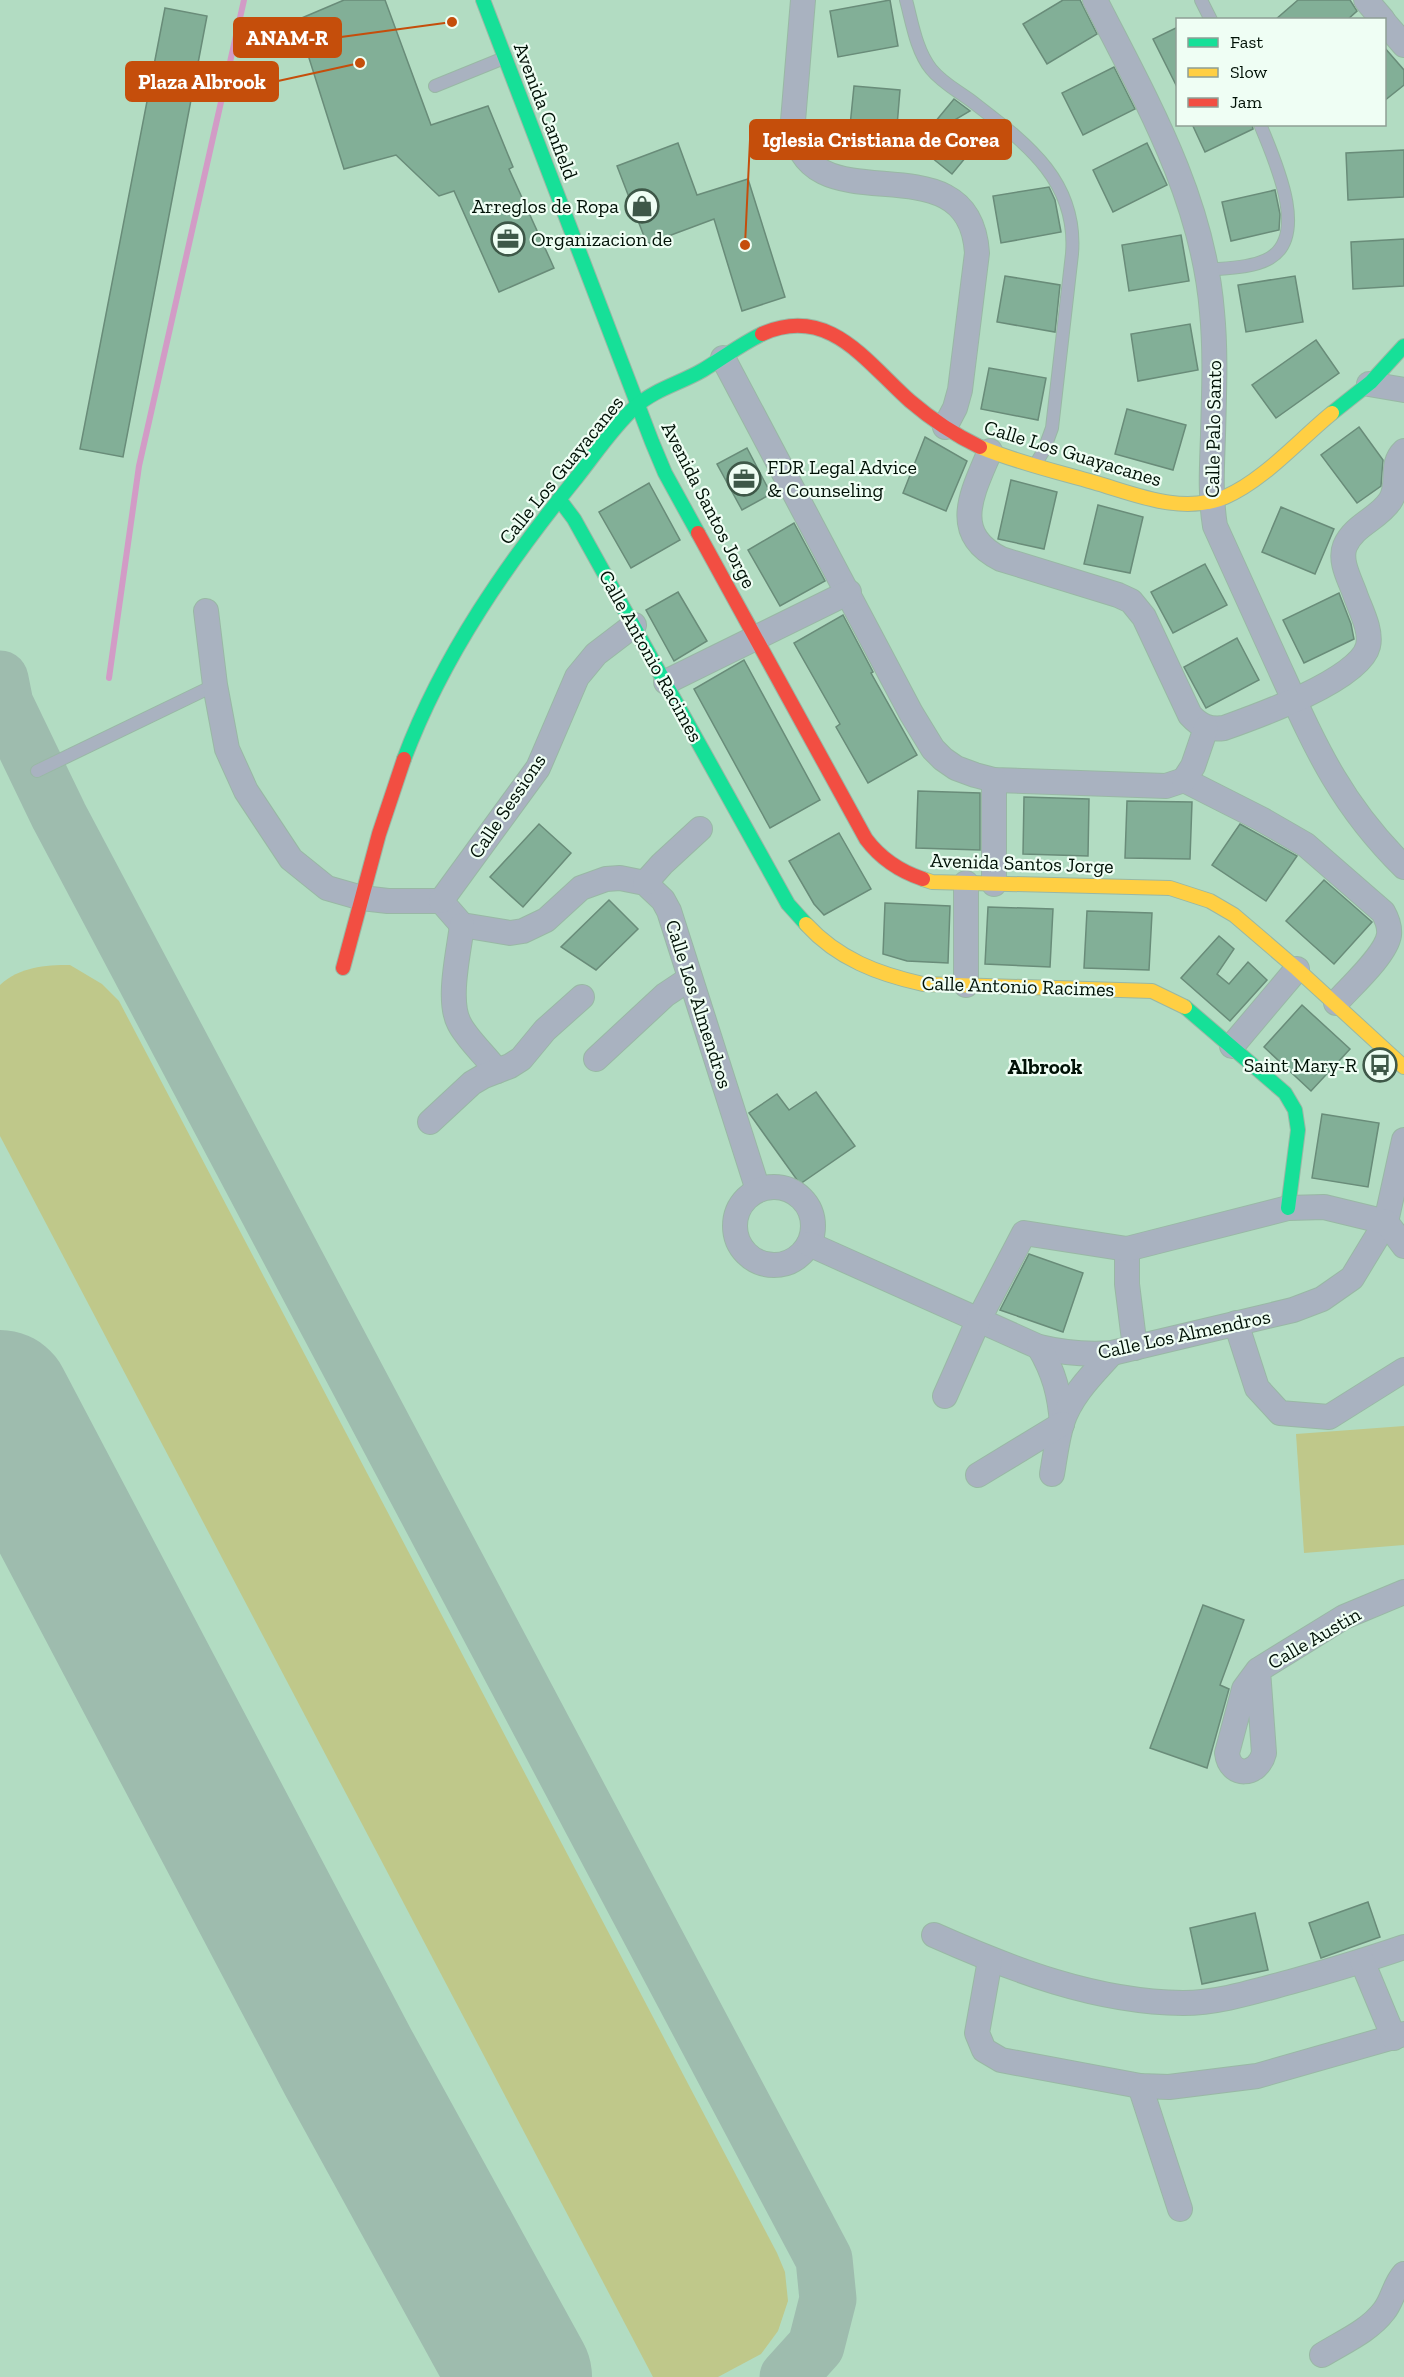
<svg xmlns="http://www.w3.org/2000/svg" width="1404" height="2377" font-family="'Zilla Slab',serif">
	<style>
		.green { fill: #bfc88a }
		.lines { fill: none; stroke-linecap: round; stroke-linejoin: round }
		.stream { stroke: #d29bc6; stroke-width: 6 }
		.taxiway { stroke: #9ebcae; stroke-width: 57 }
		.runway { stroke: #9ebcae; stroke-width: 142 }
		.building { fill: #82af97; stroke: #698c79; stroke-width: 1.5 }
		.lane-casing { stroke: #99b8a5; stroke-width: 14 }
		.street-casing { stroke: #99b8a5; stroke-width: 26 }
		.fast-casing { stroke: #99b8a5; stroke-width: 16 }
		.slow-casing { stroke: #99b8a5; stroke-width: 16 }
		.jam-casing { stroke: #99b8a5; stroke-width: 16 }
		.lane { stroke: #a9b2c0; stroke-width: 12 }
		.street { stroke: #a9b2c0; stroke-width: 24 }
		.fast { stroke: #16e098; stroke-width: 14 }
		.slow { stroke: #ffcf43; stroke-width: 14 }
		.jam { stroke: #f24e42; stroke-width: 14 }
		.labels { text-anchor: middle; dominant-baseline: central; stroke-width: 4.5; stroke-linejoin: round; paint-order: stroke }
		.street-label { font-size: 20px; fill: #001106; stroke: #effef4 }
		.poi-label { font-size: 20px; fill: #001106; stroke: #effef4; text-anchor: end }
		.neighbourhood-label { font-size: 21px; font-weight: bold; fill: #001106; stroke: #effef4 }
		.leader { fill: none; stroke: #c54e0b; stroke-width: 2 }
		.callout-dot { fill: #c54e0b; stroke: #effef4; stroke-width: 2 }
		.callout { fill: #c54e0b; stroke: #c54e0b; stroke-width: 2 }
		.callout-label { font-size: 21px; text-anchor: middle; font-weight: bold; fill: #fff }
	</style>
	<rect width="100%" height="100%" fill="#b2dcc2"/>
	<!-- green -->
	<g class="green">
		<path d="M70,965l32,19 17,17 658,1252 8,19 3,29 -10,30 -17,23 -43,23h-65l-653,-1241v-151c19,-18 45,-20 70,-20z"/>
		<polygon points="1404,1426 1404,1545 1304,1553 1296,1434"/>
	</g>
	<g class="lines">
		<!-- stream -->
		<polyline class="stream" points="109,678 139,466 244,0"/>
		<!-- taxiway -->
		<polyline class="taxiway" points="0,679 5,704 59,816 824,2259 828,2299 816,2346 788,2377"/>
		<!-- runway -->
		<polyline class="runway" points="0,1401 348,2062 521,2377"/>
	</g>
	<!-- building -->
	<g class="building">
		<polygon points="344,0 385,0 431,125 488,106 513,167 509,169 554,268 499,292 454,191 439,196 396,155 344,169 297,20"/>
		<polygon points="890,0 898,46 838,57 830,11"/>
		<polygon points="1063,0 1080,0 1097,34 1047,64 1023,24"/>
		<polygon points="1298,0 1350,0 1357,11 1347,20 1275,20"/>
		<polygon points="165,8 207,16 123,457 80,449"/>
		<polygon points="1178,27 1178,89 1153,39"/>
		<polygon points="1384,47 1404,70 1404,85 1384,101"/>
		<polygon points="1114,67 1135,109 1083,135 1062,93"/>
		<polygon points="854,86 900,90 895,150 848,146"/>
		<polygon points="954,99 970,111 946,125 956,144 990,128 952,174 916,145"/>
		<polygon points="1192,124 1252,124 1253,129 1205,152"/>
		<polygon points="678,143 697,195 748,179 785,297 742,311 714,219 647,244 617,166"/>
		<polygon points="1147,143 1167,185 1113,212 1093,170"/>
		<polygon points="1404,150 1404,197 1348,200 1346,153"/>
		<polygon points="1049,187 1055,200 1061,232 1001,243 993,196"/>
		<polygon points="1275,190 1280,214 1279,230 1231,241 1222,202"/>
		<polygon points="1181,235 1189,281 1129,291 1122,245"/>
		<polygon points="1404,239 1404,286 1353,289 1351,242"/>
		<polygon points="1005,276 1060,285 1055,332 997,322"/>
		<polygon points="1295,276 1303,322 1246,332 1238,285"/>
		<polygon points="1190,324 1198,370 1138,381 1131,334"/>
		<polygon points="1316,340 1339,373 1276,418 1252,385"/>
		<polygon points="989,368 1046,378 1038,420 981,409"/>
		<polygon points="1127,409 1186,425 1173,470 1115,454"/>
		<polygon points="1359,427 1383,460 1381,486 1357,503 1321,455"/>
		<polygon points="925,437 967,461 946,511 903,493"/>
		<polygon points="747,448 771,494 742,510 717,464"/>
		<polygon points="1011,480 1057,492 1044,549 998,539"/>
		<polygon points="649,483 680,540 631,568 599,512"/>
		<polygon points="1098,505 1143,517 1130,573 1084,564"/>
		<polygon points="1281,507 1334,529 1315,574 1262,552"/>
		<polygon points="794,523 825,581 780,606 748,550"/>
		<polygon points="1205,564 1227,605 1173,633 1151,592"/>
		<polygon points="678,592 707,641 674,661 646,610"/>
		<polygon points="1339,593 1351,624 1354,639 1304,663 1283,620"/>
		<polygon points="843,615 873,672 871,673 917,755 868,783 836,727 840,724 794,643"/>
		<polygon points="1237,638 1259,680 1206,708 1184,667"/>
		<polygon points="744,660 820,800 770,828 694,689"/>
		<polygon points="918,791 980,793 980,850 916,848"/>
		<polygon points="1024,797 1089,799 1088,856 1023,854"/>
		<polygon points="1127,801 1192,802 1190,859 1125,858"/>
		<polygon points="539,824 571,853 523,907 490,877"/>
		<polygon points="1240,824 1297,856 1266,901 1212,865"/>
		<polygon points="839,833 871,889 824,915 814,904 789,861"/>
		<polygon points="1324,880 1372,922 1334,964 1286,921"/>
		<polygon points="609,900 638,929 596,970 561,947"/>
		<polygon points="885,903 950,906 948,963 907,961 883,954"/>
		<polygon points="988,907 1053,909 1050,967 985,964"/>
		<polygon points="1087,911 1152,913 1149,970 1084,968"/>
		<polygon points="1219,936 1234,949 1217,974 1229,984 1248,962 1267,980 1230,1021 1181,978"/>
		<polygon points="1302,1005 1350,1049 1311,1091 1264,1047"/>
		<polygon points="816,1092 855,1146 800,1184 749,1113 777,1094 789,1110"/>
		<polygon points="1322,1114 1379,1123 1368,1187 1312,1178"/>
		<polygon points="1029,1254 1083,1273 1063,1332 1000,1310"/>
		<polygon points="1203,1605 1244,1620 1220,1685 1229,1689 1207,1768 1150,1748"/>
		<polygon points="1368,1902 1380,1937 1321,1958 1309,1923"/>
		<polygon points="1255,1913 1268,1970 1202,1984 1190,1928"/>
	</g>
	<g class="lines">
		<!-- lane casing -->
		<g class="lane-casing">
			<g id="lane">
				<path d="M906,0c6,22 10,50 25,69 12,15 29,23 43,34 52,40 104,78 98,151l-20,174 -8,22 -9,15"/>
				<polyline points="1201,0 1211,20"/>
				<polyline points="435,86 504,58"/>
				<path d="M1206,270c20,-2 47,-2 64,-12 40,-24 3,-101 -10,-134"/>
				<polyline points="37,771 215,685"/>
			</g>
		</g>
		<!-- street casing -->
		<g class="street-casing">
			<g id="street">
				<path d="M803,0l-10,121c9,114 176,10 184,132l-17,137 -5,18 -10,19"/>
				<path d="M1095,0c51,100 108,198 117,312 4,41 2,82 1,123 -1,31 -3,60 2,91 21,47 43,94 64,141 36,79 61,137 125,200"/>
				<polyline points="1366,0 1383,20"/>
				<polyline points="1384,22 1404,45"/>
				<path d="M723,358l188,355 22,36 10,10 13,9 19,7 19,5 172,6 18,-6 77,39 45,26 77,67c4,7 7,14 6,23 -3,20 -39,52 -53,68"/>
				<polyline points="1369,384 1404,390"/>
				<path d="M990,451c-17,41 -41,82 11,108l117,36 13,6 13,16 46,98c10,11 19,15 34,13 31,-11 136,-48 144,-82 4,-16 -8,-37 -13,-52 -5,-14 -16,-33 -10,-48 9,-21 33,-27 45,-45 11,-16 -1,-36 14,-50"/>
				<polyline points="206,611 215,685 227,749 246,791 291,859 327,888 362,898 388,901 441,901 462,925 510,933 523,931 546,920 581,888 606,879 620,878 645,883 663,900 669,911 758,1190"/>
				<polyline points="666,682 849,592"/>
				<polyline points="994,780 994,884"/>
				<polyline points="1184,780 1193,766 1206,728"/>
				<polyline points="645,883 662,864 700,829"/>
				<polyline points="441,901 538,768 577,677 596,654 634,625"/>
				<path d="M462,925c-3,26 -15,75 -3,98 7,15 27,33 38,48"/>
				<polyline points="966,985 966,883"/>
				<polyline points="1232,1046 1297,969"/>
				<polyline points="596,1059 665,995 689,979"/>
				<polyline points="430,1122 472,1083 484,1076 510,1066 521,1059 545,1030 582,997"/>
				<circle cx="774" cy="1226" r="39"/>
				<path d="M809,1244l230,103c25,6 47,8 73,6l181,-43 29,-11 30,-21 34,-56 18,-82"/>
				<polyline points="1127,1249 1127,1284 1135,1348"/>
				<polyline points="1236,1323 1257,1388 1280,1413 1329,1417 1404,1370"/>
				<path d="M1039,1347c15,25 21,48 23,77"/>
				<polyline points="945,1396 979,1319 1024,1233 1127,1249 1288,1208 1324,1207 1386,1222 1404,1246"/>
				<path d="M1052,1474c3,-17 5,-35 10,-51 9,-28 31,-49 50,-70"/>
				<polyline points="978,1475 1062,1424"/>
				<path d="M1258,1670l6,83c-6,24 -34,25 -37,0l17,-64 14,-19 86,-53 60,-25"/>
				<path d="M934,1935c79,35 161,67 249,68 36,0 73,-12 107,-21 39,-11 76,-22 114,-35"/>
				<polyline points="990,1960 977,2033 984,2050 1001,2060 1140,2086 1169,2087 1257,2076 1404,2034"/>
				<polyline points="1362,1961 1394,2038"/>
				<polyline points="1140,2086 1180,2209"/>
				<path d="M1322,2355c21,-13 47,-24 62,-44 9,-11 10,-26 20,-37"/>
			</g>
		</g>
		<!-- fast casing -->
		<g class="fast-casing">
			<g id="fast">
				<polyline points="483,0 652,442 665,473 698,533"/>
				<polyline points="1332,413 1371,382 1404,346"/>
				<polyline points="559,499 574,519 788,904 806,924"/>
				<path d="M404,759c39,-104 104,-197 173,-282 19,-24 36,-50 58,-70 20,-18 46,-24 68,-37 20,-12 38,-26 59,-36"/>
				<polyline points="1185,1007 1285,1093 1295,1110 1298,1130 1288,1208"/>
			</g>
		</g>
		<!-- slow casing -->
		<g class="slow-casing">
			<g id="slow">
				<path d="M980,447c36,15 74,24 113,35 42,12 88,33 132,15 38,-16 75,-58 107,-84"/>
				<polyline points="923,879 932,882 1170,888 1210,901 1234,915 1297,969 1404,1067"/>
				<path d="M806,924c32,35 72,50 117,60l229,7 33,16"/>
			</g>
		</g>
		<!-- jam casing -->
		<g class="jam-casing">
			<g id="jam">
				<path d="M762,334c67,-30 104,28 148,67 21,18 45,34 70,46"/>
				<path d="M698,533l168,306c15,20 33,32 57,40"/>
				<polyline points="343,968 379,834 404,759"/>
			</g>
		</g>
		<!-- lane -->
		<use href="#lane" class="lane"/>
		<!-- street -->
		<use href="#street" class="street"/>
		<!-- fast -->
		<use href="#fast" class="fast"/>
		<!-- slow -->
		<use href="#slow" class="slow"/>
		<!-- jam -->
		<use href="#jam" class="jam"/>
	</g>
	<!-- icons -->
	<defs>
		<g id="shop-ring" transform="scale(1.725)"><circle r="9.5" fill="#effef4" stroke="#3e5848" stroke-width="1.5"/><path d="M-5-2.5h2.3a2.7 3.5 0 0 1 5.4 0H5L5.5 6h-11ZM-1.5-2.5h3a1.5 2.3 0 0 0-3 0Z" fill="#3e5848"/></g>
		<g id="office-ring" transform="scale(1.725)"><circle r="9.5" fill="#effef4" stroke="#3e5848" stroke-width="1.5"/><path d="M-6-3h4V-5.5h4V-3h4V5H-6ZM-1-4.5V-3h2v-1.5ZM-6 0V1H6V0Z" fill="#3e5848"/></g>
		<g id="bus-ring" transform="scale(1.725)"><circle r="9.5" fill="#effef4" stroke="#3e5848" stroke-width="1.5"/><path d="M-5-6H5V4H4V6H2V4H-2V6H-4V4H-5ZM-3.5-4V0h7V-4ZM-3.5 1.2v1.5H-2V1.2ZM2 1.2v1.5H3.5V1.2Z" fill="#3e5848"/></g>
	</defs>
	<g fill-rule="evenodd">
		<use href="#shop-ring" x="642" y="206"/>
		<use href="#office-ring" x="508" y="239"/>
		<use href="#office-ring" x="744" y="479"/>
		<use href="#bus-ring" x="1380" y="1065"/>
	</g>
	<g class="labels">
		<!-- street labels -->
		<g class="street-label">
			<text transform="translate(546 111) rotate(69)">Avenida Canfield</text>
			<text transform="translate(1213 429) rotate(-89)">Calle Palo Santo</text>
			<text transform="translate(1073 453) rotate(17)">Calle Los Guayacanes</text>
			<text transform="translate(561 470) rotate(-51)">Calle Los Guayacanes</text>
			<text transform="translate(709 505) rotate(63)">Avenida Santos Jorge</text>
			<text transform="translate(651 656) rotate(61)">Calle Antonio Racimes</text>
			<text transform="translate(507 806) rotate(-56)">Calle Sessions</text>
			<text transform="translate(1022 863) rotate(2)">Avenida Santos Jorge</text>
			<text transform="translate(1018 986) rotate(2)">Calle Antonio Racimes</text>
			<text transform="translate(699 1004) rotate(72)">Calle Los Almendros</text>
			<text transform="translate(1184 1334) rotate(-12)">Calle Los Almendros</text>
			<text transform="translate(1314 1638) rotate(-30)">Calle Austin</text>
		</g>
		<!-- poi labels -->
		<g class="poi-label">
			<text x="619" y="206">Arreglos de Ropa</text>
			<text x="531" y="239" text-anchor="start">Organizacion de</text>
			<text x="767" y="467" text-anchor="start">FDR Legal Advice<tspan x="767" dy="23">&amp; Counseling</tspan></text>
			<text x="1357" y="1065">Saint Mary-R</text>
		</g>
		<!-- neighbourhood labels -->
		<g class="neighbourhood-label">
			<text x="1045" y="1066">Albrook</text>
		</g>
	</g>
	<!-- callouts -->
	<path class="leader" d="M452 22L341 37M360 63L278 81M745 245L750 140"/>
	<g class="callout-dot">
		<circle cx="452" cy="22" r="6"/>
		<circle cx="360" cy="63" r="6"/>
		<circle cx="745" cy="245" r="6"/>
	</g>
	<g class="callout">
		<rect x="234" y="18" width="107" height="39" rx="6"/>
		<rect x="126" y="62" width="152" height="39" rx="6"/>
		<rect x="750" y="120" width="261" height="39" rx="6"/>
	</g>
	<g class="callout-label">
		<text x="287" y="45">ANAM-R</text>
		<text x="202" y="89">Plaza Albrook</text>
		<text x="881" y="147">Iglesia Cristiana de Corea</text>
	</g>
	<!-- legend -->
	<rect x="1176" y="18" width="210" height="108" fill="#effef4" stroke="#8f9f95" stroke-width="1.5"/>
	<rect x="1188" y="38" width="30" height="9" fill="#16e098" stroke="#8f9f95" stroke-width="1.5"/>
	<text x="1230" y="48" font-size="18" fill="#001106">Fast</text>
	<rect x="1188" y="68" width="30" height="9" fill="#ffcf43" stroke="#8f9f95" stroke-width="1.5"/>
	<text x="1230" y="78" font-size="18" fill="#001106">Slow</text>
	<rect x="1188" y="98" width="30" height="9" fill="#f24e42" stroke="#8f9f95" stroke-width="1.5"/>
	<text x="1230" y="108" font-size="18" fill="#001106">Jam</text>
</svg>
